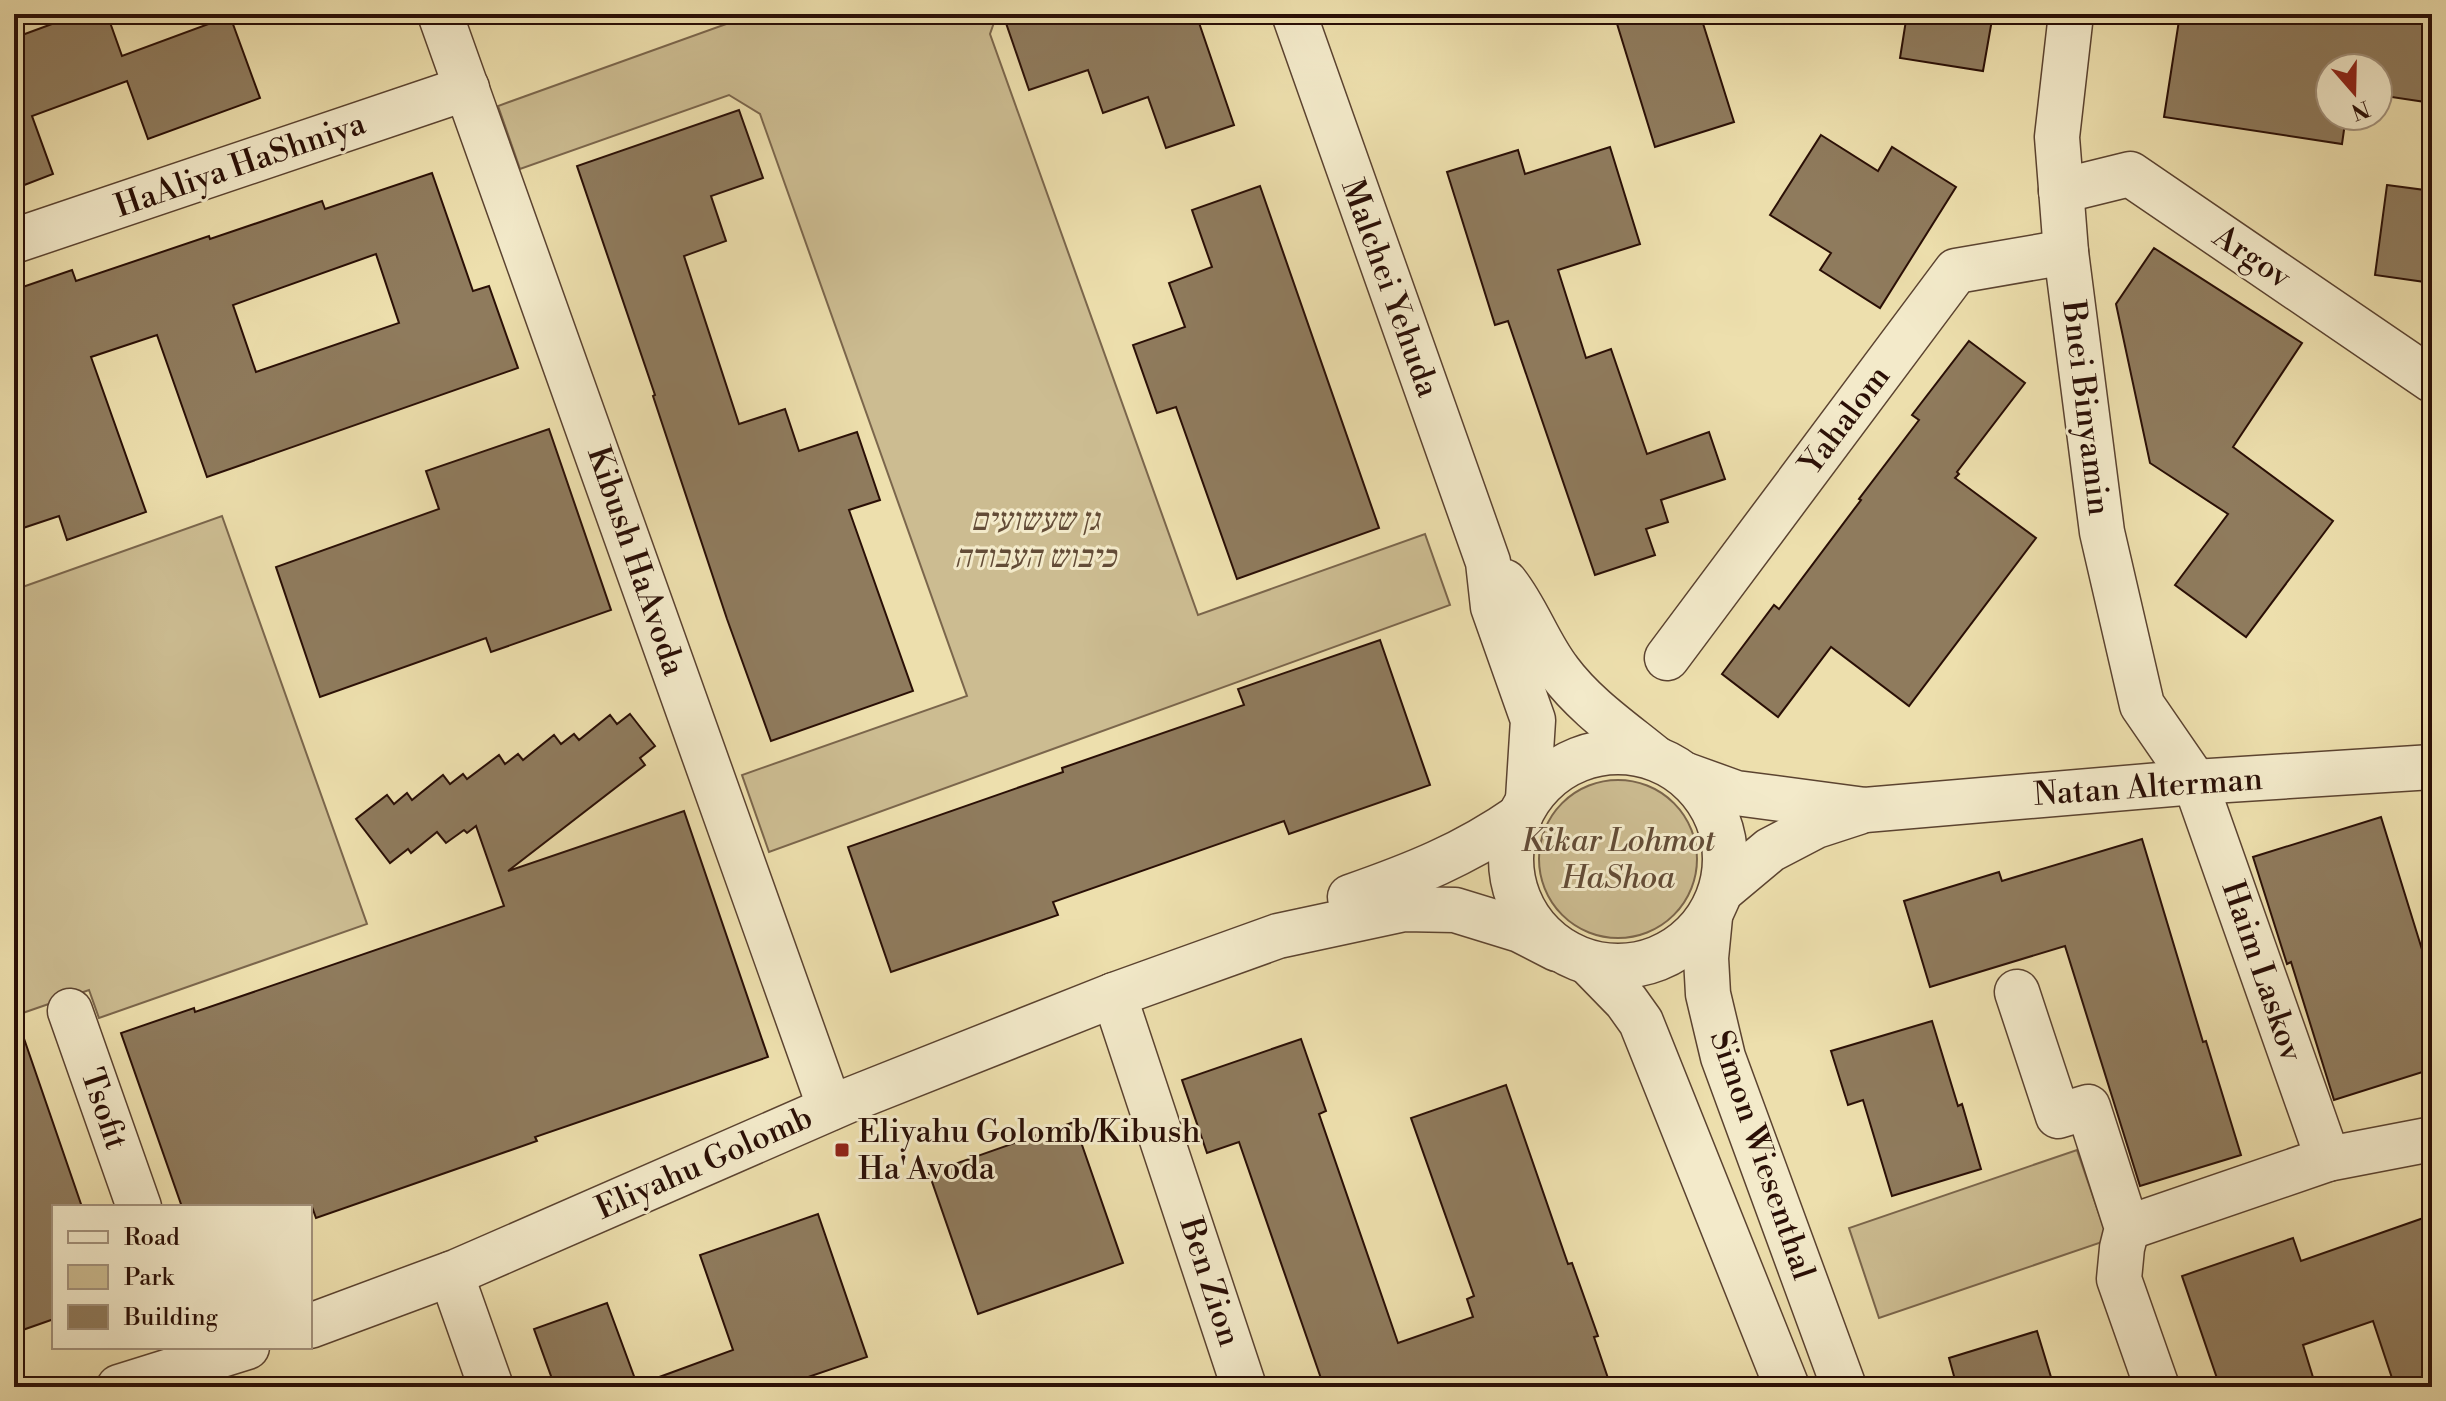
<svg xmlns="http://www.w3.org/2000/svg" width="2446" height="1401" font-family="'Libre Bodoni','Frank Ruhl Libre',serif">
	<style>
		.green { fill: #ccbc91; stroke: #7b664c; stroke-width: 2 }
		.building { fill: #8f7b5d; stroke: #2a0f06; stroke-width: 2; fill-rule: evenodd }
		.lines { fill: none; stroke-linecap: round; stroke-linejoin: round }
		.minor-casing { stroke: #5b4330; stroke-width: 47 }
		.minor { stroke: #f3eaca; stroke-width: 44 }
		.poi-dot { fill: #8f2418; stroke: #f3eaca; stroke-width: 3 }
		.labels { text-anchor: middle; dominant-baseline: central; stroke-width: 6; stroke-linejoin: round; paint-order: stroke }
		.street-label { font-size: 32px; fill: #2a0f06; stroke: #f3eaca }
		.park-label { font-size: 32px; font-style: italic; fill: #634c37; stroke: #f3eaca }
		.poi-label { font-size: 32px; fill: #2a0f06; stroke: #f3eaca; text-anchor: start }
	</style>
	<rect width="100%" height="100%" fill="#eddfad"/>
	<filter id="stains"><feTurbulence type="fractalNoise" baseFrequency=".0025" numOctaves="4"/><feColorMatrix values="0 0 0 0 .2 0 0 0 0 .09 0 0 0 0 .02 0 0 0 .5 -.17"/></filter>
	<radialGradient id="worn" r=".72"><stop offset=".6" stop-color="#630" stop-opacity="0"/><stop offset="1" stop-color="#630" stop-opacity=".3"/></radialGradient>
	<!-- green -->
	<g class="green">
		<polygon points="754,14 997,14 990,34 1198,615 1425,534 1450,605 769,852 742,775 967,696 760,114 729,95 520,169 498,106"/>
		<polygon points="222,516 367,924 99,1018 89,990 14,1016 14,590"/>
		<circle cx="1618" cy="859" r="79"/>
		<polygon points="2077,1150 2108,1240 1879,1318 1849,1228"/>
	</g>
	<!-- building -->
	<g class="building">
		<polygon points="79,14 107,14 122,56 230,16 260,98 148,139 127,81 32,116 53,174 14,189 14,38"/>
		<polygon points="1032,14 1196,14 1234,125 1166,148 1148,97 1103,113 1088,70 1029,90 1006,23"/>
		<polygon points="1614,14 1700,14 1734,122 1655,147"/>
		<polygon points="1907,14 1993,14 1983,71 1900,58"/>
		<polygon points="2180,14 2387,14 2432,20 2432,103 2378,95 2378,68 2330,68 2330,116 2346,116 2342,144 2164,117"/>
		<polygon points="739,110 763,178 711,196 726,241 684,256 739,424 785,409 799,451 857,432 880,500 849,510 913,691 771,741 727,619 653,396 655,395 577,166"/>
		<polygon points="1821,135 1878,171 1892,147 1956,187 1880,308 1820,270 1831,253 1770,215"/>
		<polygon points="1610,147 1640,244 1558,270 1586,358 1611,349 1647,454 1709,432 1725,479 1661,500 1668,522 1646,529 1655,555 1595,575 1508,321 1495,325 1447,172 1518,150 1525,174"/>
		<path d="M432,173l41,118 16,-5 29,82 -311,109 -50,-142 -66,22 55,155 -79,28 -8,-24 -45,15v-241l58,-20 4,11 133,-45 1,3 112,-38 3,8zM376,254l23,69 -143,49 -23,-67z"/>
		<polygon points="2387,185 2432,191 2432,283 2375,275"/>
		<polygon points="1260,186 1379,528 1237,579 1176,407 1157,413 1133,345 1185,327 1169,283 1212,267 1192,210"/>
		<polygon points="2154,248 2302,343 2233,447 2333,521 2246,637 2175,585 2228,514 2150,463 2116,304"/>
		<polygon points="1969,341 2025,383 1957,472 1959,474 1955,478 2036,538 1909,706 1831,647 1778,717 1722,674 1774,605 1779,609 1861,500 1859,499 1919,420 1912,415"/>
		<polygon points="549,429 611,610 491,652 486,638 320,697 276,567 439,509 426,471"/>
		<polygon points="1380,640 1430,785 1289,834 1284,821 1053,902 1058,915 891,972 848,847 1063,772 1062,768 1244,705 1238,689"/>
		<polygon points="630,714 655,746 640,758 645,765 508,871 684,811 768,1057 535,1137 537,1141 316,1218 312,1207 182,1207 121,1033 194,1008 195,1012 504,906 476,826 467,833 464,830 446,843 437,832 411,853 408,849 390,863 356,819 387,795 394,804 407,793 412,800 443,775 450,784 463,774 467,779 499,755 505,764 518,754 523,760 554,735 561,744 574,734 579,740 610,715 617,724"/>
		<polygon points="2381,817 2424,956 2432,953 2432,1069 2334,1100 2291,962 2287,964 2253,857"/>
		<polygon points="2142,839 2203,1042 2206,1041 2241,1155 2140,1186 2065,946 1930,987 1904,901 1999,872 2002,881"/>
		<polygon points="1932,1021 1958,1106 1962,1104 1981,1169 1892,1196 1863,1100 1848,1105 1831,1051"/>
		<polygon points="20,1027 82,1207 54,1207 54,1319 14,1333 14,1028"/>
		<polygon points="1301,1039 1326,1111 1319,1114 1398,1343 1473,1317 1467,1299 1474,1296 1411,1118 1506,1085 1568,1264 1572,1263 1598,1336 1594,1337 1611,1387 1324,1387 1239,1142 1207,1153 1182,1080"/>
		<polygon points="1074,1122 1123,1263 978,1314 929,1173"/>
		<polygon points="818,1214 867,1357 779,1387 644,1387 643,1383 733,1350 700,1255"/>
		<polygon points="2432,1215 2432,1387 2395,1387 2373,1321 2303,1345 2316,1387 2220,1387 2182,1276 2293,1238 2301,1261"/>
		<polygon points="607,1303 638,1387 555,1387 534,1329"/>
		<polygon points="2037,1331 2054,1387 1957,1387 1949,1358"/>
	</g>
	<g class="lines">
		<!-- minor casing -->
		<g class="minor-casing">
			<g id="minor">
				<polyline points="440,14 830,1108"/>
				<polyline points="1294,14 1488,562 1493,607 1533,720 1528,799"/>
				<polyline points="2071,14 2057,137 2066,252 2102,532 2142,705 2195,782 2328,1159 2432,1139"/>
				<polyline points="2061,191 2130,174 2432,380"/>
				<polyline points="14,241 467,88"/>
				<path d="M1505,582c22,27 33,62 54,89 26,35 63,60 96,87"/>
				<polyline points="1667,658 1956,271 2066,252"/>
				<circle cx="1618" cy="859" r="107"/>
				<polyline points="1686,775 1736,793 1865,810 2195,782 2432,767"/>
				<polyline points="1721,891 1770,850 1816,826 1859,812"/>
				<path d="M1350,897c63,-22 114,-42 170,-81"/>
				<polyline points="1710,917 1706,958 1708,994 1723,1057 1844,1387"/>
				<polyline points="1589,963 1626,1001 1641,1022 1787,1387"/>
				<polyline points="2017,992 2058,1116 2088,1107 2127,1228 2122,1248 2119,1279 2157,1387"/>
				<polyline points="1114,995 1244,1387"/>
				<polyline points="70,1011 139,1207"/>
				<polyline points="2127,1228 2328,1159"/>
				<polyline points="451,1274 491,1387"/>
				<polyline points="310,1326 458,1271 847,1101 1114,995 1278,936 1404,909 1455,910 1520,930 1557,949"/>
				<polyline points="119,1387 247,1347"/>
			</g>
		</g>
		<!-- minor -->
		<use href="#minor" class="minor"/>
	</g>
	<!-- markers -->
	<rect class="poi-dot" x="834" y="1142" width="16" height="16" rx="4"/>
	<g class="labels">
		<!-- street labels -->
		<g class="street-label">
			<text transform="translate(240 165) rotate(-19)">HaAliya HaShniya</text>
			<text transform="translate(2252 257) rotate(34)">Argov</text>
			<text transform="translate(1390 288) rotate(70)">Malchei Yehuda</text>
			<text transform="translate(2086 408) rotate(83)">Bnei Binyamin</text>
			<text transform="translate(1845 420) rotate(-53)">Yahalom</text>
			<text transform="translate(636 561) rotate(71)">Kibush HaAvoda</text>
			<text transform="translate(2148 787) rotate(-4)">Natan Alterman</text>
			<text transform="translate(2262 971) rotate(71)">Haim Laskov</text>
			<text transform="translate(104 1109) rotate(71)">Tsofit</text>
			<text transform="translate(1762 1155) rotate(71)">Simon Wiesenthal</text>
			<text transform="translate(704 1163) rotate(-24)">Eliyahu Golomb</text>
			<text transform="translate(1210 1282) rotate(72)">Ben Zion</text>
		</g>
		<!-- park labels -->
		<g class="park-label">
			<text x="1035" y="520">גן שעשועים<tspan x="1035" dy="37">כיבוש העבודה</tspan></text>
			<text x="1618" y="841">Kikar Lohmot<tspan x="1618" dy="37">HaShoa</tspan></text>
		</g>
		<!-- poi labels -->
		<g class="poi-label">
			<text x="858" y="1132">Eliyahu Golomb/Kibush<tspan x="858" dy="37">Ha'Avoda</tspan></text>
		</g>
	</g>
	<!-- margin -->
	<rect width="2446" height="1401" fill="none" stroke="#eddfad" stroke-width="48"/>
	<rect x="16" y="16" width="2414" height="1369" fill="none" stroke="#2a0f06" stroke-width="4"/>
	<rect x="24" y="24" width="2398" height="1353" fill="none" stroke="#2a0f06" stroke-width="2"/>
	<!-- legend -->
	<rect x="52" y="1205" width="260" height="144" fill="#f3eaca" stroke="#a3927c" stroke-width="2"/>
	<rect x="68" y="1231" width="40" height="12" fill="#f3eaca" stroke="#a3927c" stroke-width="2"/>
	<text x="124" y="1245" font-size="24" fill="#2a0f06">Road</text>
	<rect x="68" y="1265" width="40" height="24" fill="#ccbc91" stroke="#a3927c" stroke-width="2"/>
	<text x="124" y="1285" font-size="24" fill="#2a0f06">Park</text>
	<rect x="68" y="1305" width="40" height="24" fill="#8f7b5d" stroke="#a3927c" stroke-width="2"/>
	<text x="124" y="1325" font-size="24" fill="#2a0f06">Building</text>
	<!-- north arrow -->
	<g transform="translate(2354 92) rotate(160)"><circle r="38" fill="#f3eaca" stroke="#a3927c" stroke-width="2"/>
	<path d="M0-6L14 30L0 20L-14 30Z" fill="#8f2418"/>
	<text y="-12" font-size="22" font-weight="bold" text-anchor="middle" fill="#2a0f06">N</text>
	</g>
	<rect width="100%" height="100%" filter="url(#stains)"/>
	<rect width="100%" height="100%" fill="url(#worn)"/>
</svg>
